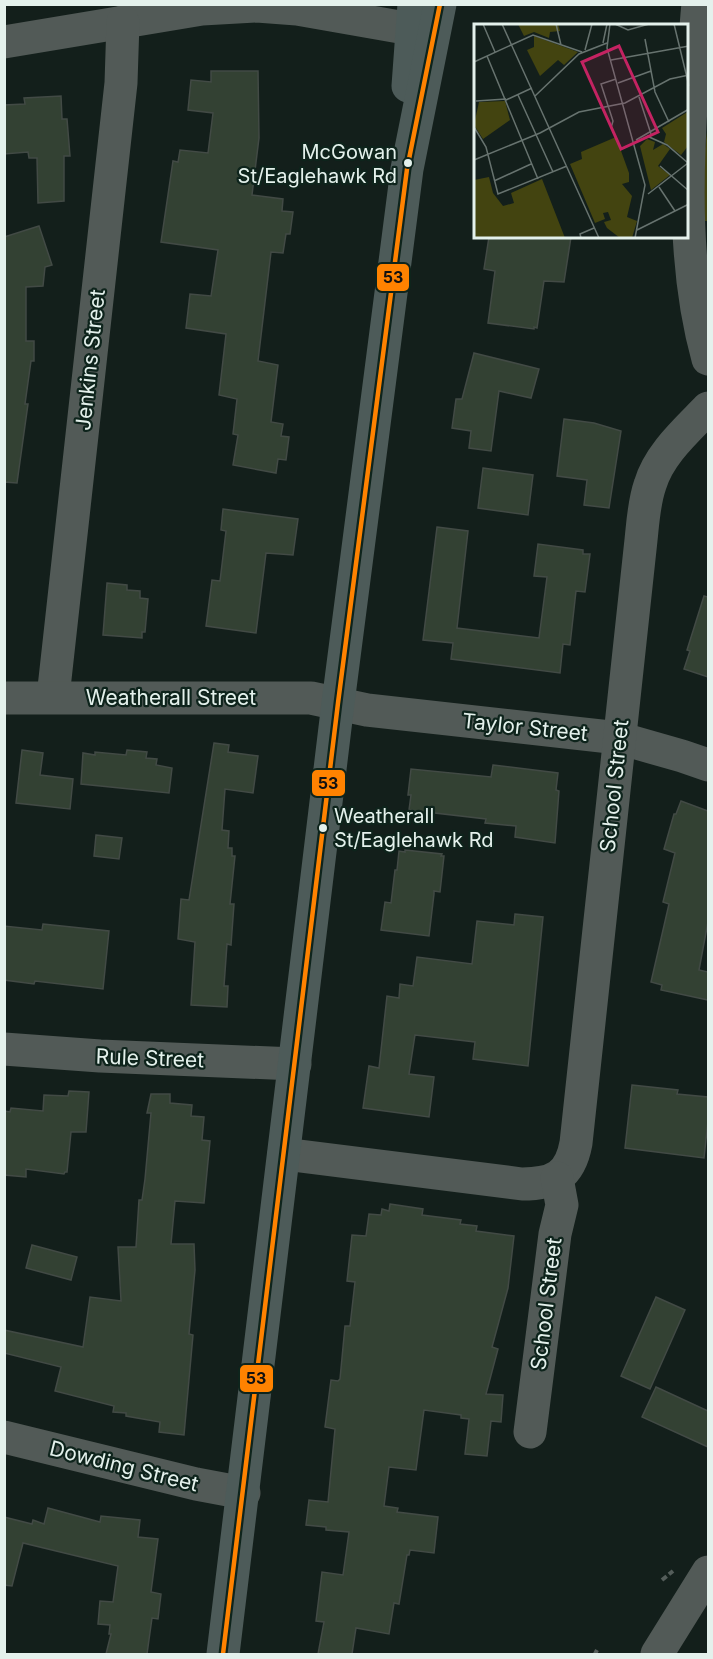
<svg xmlns="http://www.w3.org/2000/svg" width="713" height="1659" font-family="Inter,sans-serif">
	<style>
		.green { fill: #434410 }
		.building { fill: #334133; stroke: #424a45; stroke-width: 1.5 }
		.lines { fill: none; stroke-linecap: round; stroke-linejoin: round }
		.path { stroke: #545d5a; stroke-width: 4; stroke-dasharray: 6 3; stroke-linecap: butt }
		.minor { stroke: #525a57; stroke-width: 33 }
		.major { stroke: #4d5b59; stroke-width: 33 }
		.bus-1-casing { stroke: #0e241c; stroke-width: 9 }
		.bus-1 { stroke: #ff8200; stroke-width: 4.5 }
		.bus-dot { fill: #e4f1ec; stroke: #0e241c; stroke-width: 2 }
		.labels { text-anchor: middle; dominant-baseline: central; stroke-width: 4.5; stroke-linejoin: round; paint-order: stroke }
		.bus-label { font-size: 20px; fill: #e4f1ec; stroke: #0e241c; text-anchor: end }
		.street-label { font-size: 21px; fill: #e4f1ec; stroke: #0e241c }
		.inset-road { fill: none; stroke: #67736f; stroke-width: 1.5 }
		.view { fill: #c42362; fill-opacity: 0.15; stroke: #c42362; stroke-width: 3 }
		.inset-edge { fill: none; stroke: #e4f1ec; stroke-width: 3 }
		.line-badge { stroke: #0e241c; stroke-width: 2 }
		.pale-badge-label { font-size: 16px; text-anchor: middle; font-weight: bold; fill: #111 }
	</style>
	<rect width="100%" height="100%" fill="#131f1b"/>
	<!-- green -->
	<polygon class="green" points="708,124 708,221 700,221 698,205"/>
	<!-- building -->
	<g class="building">
		<polygon points="211,71 258,71 259,138 252,195 283,199 282,211 293,212 290,234 286,234 283,253 271,252 258,361 278,365 271,422 283,424 281,436 289,437 286,460 278,459 276,473 233,465 238,435 233,434 237,399 219,395 226,334 186,328 190,294 211,296 218,250 161,242 173,161 178,162 180,150 208,153 213,113 188,110 191,80 211,82"/>
		<polygon points="61,96 62,119 67,119 70,156 64,156 64,201 38,203 37,158 29,158 28,152 4,154 4,105 25,104 24,98"/>
		<polygon points="39,226 52,265 45,267 43,286 26,287 26,341 34,341 34,361 31,361 25,404 28,404 17,483 4,482 4,237"/>
		<polygon points="489,237 571,237 564,282 544,281 537,328 534,327 534,329 488,323 495,271 484,269"/>
		<polygon points="474,353 539,369 531,398 499,391 491,451 469,448 471,431 452,428 456,399 462,399"/>
		<polygon points="564,419 594,423 621,431 609,508 584,505 587,480 557,476"/>
		<polygon points="483,468 533,475 528,515 478,508"/>
		<polygon points="223,509 298,519 293,555 266,553 256,633 206,626 212,580 220,581 226,531 221,530"/>
		<polygon points="437,527 468,531 457,628 539,638 547,577 534,576 538,544 583,550 583,554 590,554 585,592 576,591 570,645 563,644 560,673 451,659 453,643 423,640"/>
		<polygon points="107,583 127,585 127,590 140,591 140,598 148,599 145,632 142,632 142,638 103,635"/>
		<polygon points="704,596 708,597 708,677 684,669 690,651 687,650"/>
		<polygon points="214,743 229,745 228,752 258,756 253,793 225,789 222,830 229,831 228,848 232,848 232,856 235,856 230,904 234,904 231,945 227,944 224,986 228,986 227,1007 191,1005 195,942 178,939 181,899 189,900"/>
		<polygon points="22,750 43,753 40,775 73,779 70,809 16,803"/>
		<polygon points="127,750 147,752 146,758 157,759 156,765 172,768 169,793 81,784 83,753 95,755 95,752 126,755"/>
		<polygon points="493,765 558,773 556,790 559,791 555,843 515,837 516,826 485,823 486,819 409,810 411,795 408,795 411,769 491,777"/>
		<polygon points="681,801 708,811 708,922 699,970 708,972 708,1000 661,990 662,985 651,982 669,904 663,902 675,853 664,849 674,814 676,814"/>
		<polygon points="96,835 122,838 119,859 94,856"/>
		<polygon points="405,850 442,854 441,856 444,856 440,892 434,891 434,894 429,936 381,930 385,902 391,903 395,870 397,870 399,851 405,852"/>
		<polygon points="515,914 543,917 528,1066 473,1059 475,1042 415,1035 409,1074 434,1077 429,1117 363,1108 369,1066 379,1068 387,996 399,998 400,984 413,986 417,957 472,964 477,921 514,925"/>
		<polygon points="43,924 109,931 103,989 35,981 34,984 4,980 4,926 42,930"/>
		<polygon points="632,1085 678,1090 677,1094 708,1097 708,1121 704,1158 625,1148"/>
		<polygon points="69,1091 89,1092 86,1132 71,1132 67,1172 65,1172 64,1174 26,1169 26,1177 4,1175 4,1111 10,1112 11,1108 43,1111 44,1095 68,1096"/>
		<polygon points="151,1094 170,1094 170,1103 192,1105 191,1116 204,1117 202,1140 210,1141 204,1203 175,1201 171,1244 194,1244 195,1270 189,1334 193,1335 184,1435 159,1432 160,1422 126,1416 126,1413 113,1412 114,1406 55,1391 61,1367 4,1353 4,1330 83,1347 90,1297 121,1301 118,1247 136,1247 139,1200 142,1200 145,1179 151,1113 147,1113"/>
		<polygon points="390,1204 423,1209 422,1215 461,1220 460,1224 477,1226 476,1231 514,1236 508,1288 492,1347 498,1349 486,1394 503,1395 501,1422 491,1421 487,1456 465,1454 469,1419 461,1418 461,1415 424,1410 416,1470 389,1467 384,1506 398,1508 397,1512 438,1517 434,1553 410,1550 409,1555 407,1555 399,1604 394,1603 389,1634 356,1628 352,1654 318,1654 324,1622 316,1621 322,1572 343,1575 349,1532 326,1530 326,1527 306,1525 309,1500 328,1502 335,1429 325,1427 331,1380 338,1381 340,1379 345,1326 350,1326 355,1282 347,1281 352,1235 366,1236 369,1214 381,1215 382,1209 389,1211"/>
		<polygon points="32,1245 77,1257 71,1280 26,1268"/>
		<polygon points="656,1297 685,1310 650,1389 621,1376"/>
		<polygon points="656,1387 708,1411 708,1447 642,1417"/>
		<polygon points="48,1508 100,1522 101,1516 140,1520 138,1537 158,1539 151,1592 161,1594 158,1619 152,1618 147,1654 106,1654 111,1634 109,1634 110,1625 98,1624 100,1601 113,1602 118,1566 23,1543 12,1586 4,1585 4,1517 32,1524 33,1520 44,1524"/>
	</g>
	<g class="lines">
		<!-- path -->
		<g class="path">
			<polyline points="662,1580 673,1571"/>
			<polyline points="595,1654 597,1650"/>
		</g>
		<!-- minor -->
		<g class="minor">
			<path d="M698,4c-3,29 -4,58 -6,87 -6,89 -8,182 16,268"/>
			<polyline points="4,42 202,9 257,6 297,9 411,29"/>
			<polyline points="53,697 121,83 123,22"/>
			<polyline points="4,698 311,698 367,710 619,738 682,756 708,765"/>
			<polyline points="4,1049 100,1056 295,1064"/>
			<path d="M284,1154l238,30c32,0 48,-8 54,-41l65,-603c2,-19 3,-38 9,-55 9,-31 37,-55 58,-77"/>
			<polyline points="530,1432 555,1234 562,1205 557,1178"/>
			<polyline points="4,1437 196,1484 244,1493"/>
			<polyline points="657,1654 708,1572"/>
		</g>
		<!-- major -->
		<g class="major">
			<polyline points="408,86 414,4"/>
			<polyline points="223,1654 338,703 407,169 440,4"/>
		</g>
		<!-- bus-1 casing -->
		<g class="bus-1-casing">
			<polyline id="bus-1" points="223,1654 338,703 407,169 440,4"/>
		</g>
		<!-- bus-1 -->
		<use href="#bus-1" class="bus-1"/>
	</g>
	<!-- markers -->
	<g class="bus-dot">
		<circle cx="408" cy="163" r="5"/>
		<circle cx="323" cy="828" r="5"/>
	</g>
	<g class="labels">
		<!-- bus labels -->
		<g class="bus-label">
			<text x="397" y="152">McGowan<tspan x="397" dy="24">St/Eaglehawk Rd</tspan></text>
			<text x="334" y="816" text-anchor="start">Weatherall<tspan x="334" dy="24">St/Eaglehawk Rd</tspan></text>
		</g>
		<!-- street labels -->
		<g class="street-label">
			<text transform="translate(90 360) rotate(-84)">Jenkins Street</text>
			<text x="171" y="697">Weatherall Street</text>
			<text transform="translate(525 727) rotate(6)">Taylor Street</text>
			<text transform="translate(614 786) rotate(-84)">School Street</text>
			<text transform="translate(150 1058) rotate(2)">Rule Street</text>
			<text transform="translate(546 1304) rotate(-83)">School Street</text>
			<text transform="translate(124 1466) rotate(14)">Dowding Street</text>
		</g>
	</g>
	<!-- overview -->
	<g transform="translate(474 24)">
		<rect width="214" height="214" fill="#131f1b"/>
		<path d="M44,0h40l2,7 -10,1 -1,6 -15,-6 -10,4zM60,12l44,16 -14,13 -6,-5 -18,16 -13,-26 7,-3zM31,77l5,19 -27,19 -9,-14 5,-23zM215,87l-1,35 -7,9 -17,-13 2,-8 -4,-6zM142,113l13,36v9l-7,2 10,12 -5,21 10,4 -5,17h-12l-13,-10 -3,-6 7,-2 -3,-8 -5,1 2,6 -10,4 -25,-59 12,-5 -1,-7zM173,115l8,3 -2,8 10,-6 7,5 -12,17 12,9 -19,15 -11,-44zM15,153l4,16 10,13 11,-3 -3,-10 31,-14 23,59h-91v-58z" fill="#434410"/>
		<path class="inset-road" d="M9,0l12,28M28,0l97,214M82,0l5,21M136,0l-3,24 38,137 -10,53M141,0l13,6 21,-6M200,0l15,62M171,15l10,53 14,30M129,19l4,-19M111,26l7,-26M13,32l51,123M137,36l78,-14M0,38l59,-27 49,17M144,59l33,-12M44,71l35,77M61,72l44,-42 28,-11M165,73l12,37M32,76l26,-12M2,77l30,-2M0,103l12,20 12,47 69,-28M137,104l2,-7 -12,-37 15,-5M66,109l39,-21 46,-9 45,-24 19,-4M173,112l20,9 21,18M162,116l53,-31M0,136l66,-27M186,142l29,25M20,157l37,-17M185,163l16,24M174,170l40,-31M163,206l52,-26M107,214l-1,-4 14,-6"/>
		<path class="view" d="M145,22l39,86 -37,17 -39,-87z"/>
		<rect width="214" height="214" class="inset-edge"/>
	</g>
	<g class="line-badge">
		<rect x="376" y="263" width="34" height="29" rx="6" fill="#ff8200"/>
		<rect x="311" y="769" width="35" height="28" rx="6" fill="#ff8200"/>
		<rect x="239" y="1364" width="35" height="29" rx="6" fill="#ff8200"/>
	</g>
	<g class="pale-badge-label">
		<text x="393" y="283">53</text>
		<text x="328" y="789">53</text>
		<text x="256" y="1384">53</text>
	</g>
	<!-- border -->
	<rect width="713" height="1659" fill="none" stroke="#e4f1ec" stroke-width="12"/>
</svg>
